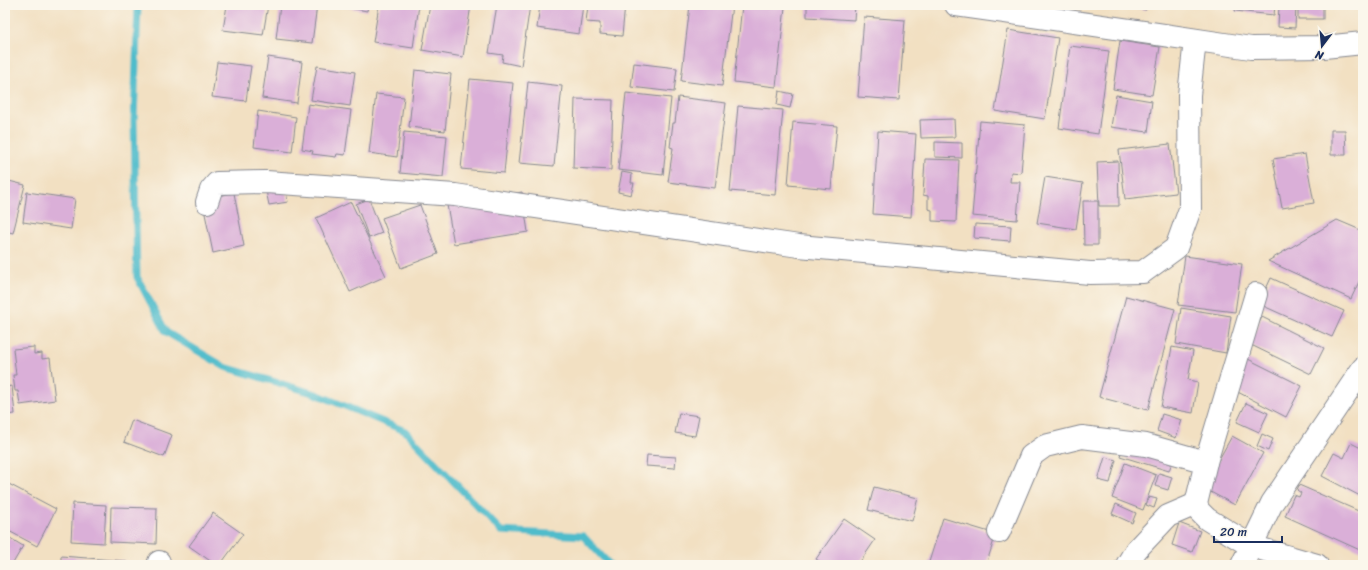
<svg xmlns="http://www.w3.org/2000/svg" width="1368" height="570" font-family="Sriracha,sans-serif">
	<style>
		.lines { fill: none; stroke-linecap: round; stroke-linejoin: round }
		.stream { stroke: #50bccb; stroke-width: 7 }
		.building { fill: #daafd8 }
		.street-casing { stroke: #868890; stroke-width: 24 }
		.secondary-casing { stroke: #868890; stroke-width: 24 }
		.street { stroke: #fff; stroke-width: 22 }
		.secondary { stroke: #fff; stroke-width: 22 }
	</style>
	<rect width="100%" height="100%" fill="#fbf7ec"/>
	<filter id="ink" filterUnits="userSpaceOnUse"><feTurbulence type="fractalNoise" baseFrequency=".025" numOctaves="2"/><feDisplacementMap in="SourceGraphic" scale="8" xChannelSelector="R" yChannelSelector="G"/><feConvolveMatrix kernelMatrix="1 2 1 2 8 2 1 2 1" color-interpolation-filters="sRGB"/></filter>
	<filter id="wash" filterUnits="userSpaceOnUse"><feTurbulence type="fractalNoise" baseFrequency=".012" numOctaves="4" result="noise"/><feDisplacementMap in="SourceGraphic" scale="16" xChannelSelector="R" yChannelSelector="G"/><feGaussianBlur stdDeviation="0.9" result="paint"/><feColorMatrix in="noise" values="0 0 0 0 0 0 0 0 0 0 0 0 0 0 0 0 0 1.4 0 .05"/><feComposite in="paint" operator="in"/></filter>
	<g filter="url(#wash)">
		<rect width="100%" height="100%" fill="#f2e0c2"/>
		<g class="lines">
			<!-- stream -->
			<polyline class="stream" points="138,5 134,120 137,277 166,332 225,367 316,394 405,431 501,531 583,536 610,565"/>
		</g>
		<g id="blocks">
			<!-- building -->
			<g class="building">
				<polygon points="227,5 268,5 263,35 223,30"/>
				<polygon points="280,5 317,5 312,43 276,39"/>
				<polygon points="333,5 368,5 367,11"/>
				<polygon points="379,5 419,5 413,48 373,42"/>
				<polygon points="430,5 471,5 463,57 422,50"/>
				<polygon points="497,5 530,5 521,66 502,62 503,55 489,53"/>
				<polygon points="540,5 583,5 579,34 537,28"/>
				<polygon points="588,5 625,5 622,36 600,34 600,23 586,22"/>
				<polygon points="690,5 732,5 722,86 681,81"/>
				<polygon points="742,5 765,5 785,7 776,87 734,82"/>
				<polygon points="807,5 855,5 854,20 807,17"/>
				<polygon points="1122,5 1147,5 1146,10"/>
				<polygon points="1236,5 1275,5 1274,15 1235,11"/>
				<polygon points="1279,5 1296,5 1295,28 1278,27"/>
				<rect x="1298" y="5" width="25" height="14"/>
				<polygon points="864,17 905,20 899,100 858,97"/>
				<polygon points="1008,30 1058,38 1045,119 995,111"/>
				<polygon points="1120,41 1160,47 1152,95 1113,89"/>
				<polygon points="1070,46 1109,51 1098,134 1059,128"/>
				<polygon points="268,57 302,62 297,103 262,98"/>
				<polygon points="217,62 251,66 246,101 212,97"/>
				<polygon points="634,63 677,68 674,92 631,87"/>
				<polygon points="317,66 355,72 350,106 311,100"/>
				<polygon points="415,70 451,74 445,131 409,127"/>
				<polygon points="470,79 513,83 504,173 461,169"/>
				<polygon points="528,82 562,86 554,166 519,163"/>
				<polygon points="779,91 793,94 790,108 777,105"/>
				<polygon points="626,93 671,98 663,175 618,170"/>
				<polygon points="376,94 404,97 397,157 369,153"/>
				<polygon points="1116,95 1152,101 1148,132 1111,127"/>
				<polygon points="678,97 726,103 715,188 668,182 673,148 670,147 673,123 675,123"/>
				<polygon points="575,99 613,100 611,170 573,168"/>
				<polygon points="308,104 351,110 345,155 337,154 336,157 312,154 313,151 302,149"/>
				<polygon points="738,106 783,110 775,195 730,191"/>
				<polygon points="258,111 296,117 292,152 254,147"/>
				<polygon points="954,119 955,137 921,138 920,120"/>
				<polygon points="980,121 1025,125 1021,173 1011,172 1010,182 1020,182 1017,220 972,216"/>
				<polygon points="793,122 837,126 831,189 788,185"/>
				<polygon points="1331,130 1345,130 1346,155 1331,155"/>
				<polygon points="878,131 916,134 911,217 873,214"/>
				<polygon points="404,132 447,136 443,177 400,173"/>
				<polygon points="935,142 962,143 962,158 935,157"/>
				<polygon points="1170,144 1176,193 1125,199 1119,150"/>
				<polygon points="1305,154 1314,203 1282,208 1273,159"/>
				<polygon points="925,159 959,160 956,222 932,221 932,210 928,209 928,196 923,195"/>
				<polygon points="1118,161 1119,206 1099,206 1097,162"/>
				<polygon points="622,172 632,174 631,183 634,183 631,195 618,192"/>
				<polygon points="1045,177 1083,183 1076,229 1037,223"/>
				<polygon points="5,180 25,185 13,233 5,231"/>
				<polygon points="284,182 288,202 269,205 265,186"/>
				<polygon points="27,192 75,199 71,229 23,222"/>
				<polygon points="522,192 528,232 454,244 447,205"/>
				<polygon points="234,193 244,246 213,253 202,199"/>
				<polygon points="369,199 382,233 369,238 356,204"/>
				<polygon points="1083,201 1098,201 1098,245 1084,245"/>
				<polygon points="351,202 386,276 350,292 316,218"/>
				<polygon points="420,205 438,254 401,268 382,218"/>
				<polygon points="1337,220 1363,231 1363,273 1351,299 1268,261"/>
				<polygon points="975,224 1011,226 1010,241 974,238"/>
				<polygon points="1185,256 1242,264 1235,312 1178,305"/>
				<polygon points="1271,278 1344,311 1332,337 1259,304"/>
				<polygon points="1126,296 1175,309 1148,410 1099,397"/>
				<polygon points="1181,308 1231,316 1226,353 1176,344"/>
				<polygon points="1262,317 1324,348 1311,374 1249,344"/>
				<polygon points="34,347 34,354 42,353 42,359 50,358 55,400 20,405 18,391 15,391 13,375 16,375 13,349"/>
				<polygon points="1172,347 1193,351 1188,380 1198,382 1193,413 1161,407"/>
				<polygon points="1246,358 1302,386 1286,417 1230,388"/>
				<polygon points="12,386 15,414 5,415 5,387"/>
				<polygon points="1246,403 1268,413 1259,432 1237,422"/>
				<polygon points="679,413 699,416 695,436 675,433"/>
				<polygon points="1162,414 1182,420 1176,438 1157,431"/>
				<polygon points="132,420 172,435 164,457 124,442"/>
				<polygon points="1128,432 1177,447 1169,471 1120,456"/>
				<polygon points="1262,434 1273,439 1268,451 1257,446"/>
				<polygon points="1232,436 1263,453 1235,505 1203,488"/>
				<polygon points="1351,443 1363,449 1362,497 1322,476 1334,453 1344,458"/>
				<polygon points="647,455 676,457 675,468 646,466"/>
				<polygon points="1105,457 1116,460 1110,483 1098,480"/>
				<polygon points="1125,463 1156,475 1143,510 1112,498"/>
				<polygon points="1159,473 1172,477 1168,490 1155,486"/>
				<polygon points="5,482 56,509 37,546 5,529"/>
				<polygon points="1299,485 1363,513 1362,551 1285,516 1294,495 1299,497 1301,493 1297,490"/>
				<polygon points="874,487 918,498 912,521 868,510"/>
				<polygon points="1149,497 1157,499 1154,508 1146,505"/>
				<polygon points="73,503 106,505 104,543 71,541"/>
				<polygon points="1116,504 1136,513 1132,523 1112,514"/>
				<polygon points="111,507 157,508 156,544 110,542"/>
				<polygon points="213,513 243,534 220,565 216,565 189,546"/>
				<polygon points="943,518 996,534 986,565 928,565"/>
				<polygon points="844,519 875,540 858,565 825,565 816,559"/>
				<polygon points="1179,523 1200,531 1192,552 1172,545"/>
				<polygon points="5,535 23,546 12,565 5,565"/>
				<polygon points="61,556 126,561 125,565 61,565"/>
			</g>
		</g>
	</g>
	<g filter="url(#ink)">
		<use href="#blocks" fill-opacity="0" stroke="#868890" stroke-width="1"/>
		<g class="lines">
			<!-- street casing -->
			<g class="street-casing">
				<g id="street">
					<polyline points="956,5 1157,34 1251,48 1324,47 1363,43"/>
					<polyline points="207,202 211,190 217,183 266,182 455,195 799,246 1090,273 1143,272 1176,248 1190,209 1189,95 1195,40"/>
					<polyline points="1256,294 1206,462 1196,504 1199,511 1207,519 1251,546 1317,565"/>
					<polyline points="999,532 1031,456 1045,446 1082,437 1146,445 1206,462"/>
					<polyline points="158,565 159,562"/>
					<polyline points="1127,565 1136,550 1168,516 1196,504"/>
				</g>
			</g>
			<!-- secondary casing -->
			<g class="secondary-casing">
				<polyline id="secondary" points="1242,565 1272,503 1363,368"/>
			</g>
			<!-- street -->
			<use href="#street" class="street"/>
			<!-- secondary -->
			<use href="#secondary" class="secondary"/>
		</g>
	</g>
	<!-- margin -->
	<rect width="1368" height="570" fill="none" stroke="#fbf7ec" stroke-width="20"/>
	<!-- north arrow -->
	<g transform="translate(1322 46) rotate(196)" stroke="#fbf7ec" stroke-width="3" paint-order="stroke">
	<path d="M0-3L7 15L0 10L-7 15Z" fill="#1b2f5e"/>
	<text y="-6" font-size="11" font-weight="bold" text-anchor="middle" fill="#1b2f5e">N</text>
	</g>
	<!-- scale -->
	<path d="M1214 536v6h68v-6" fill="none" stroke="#1b2f5e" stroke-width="2"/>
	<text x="1220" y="536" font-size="12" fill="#1b2f5e" stroke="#fbf7ec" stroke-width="3" paint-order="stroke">20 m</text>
</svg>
